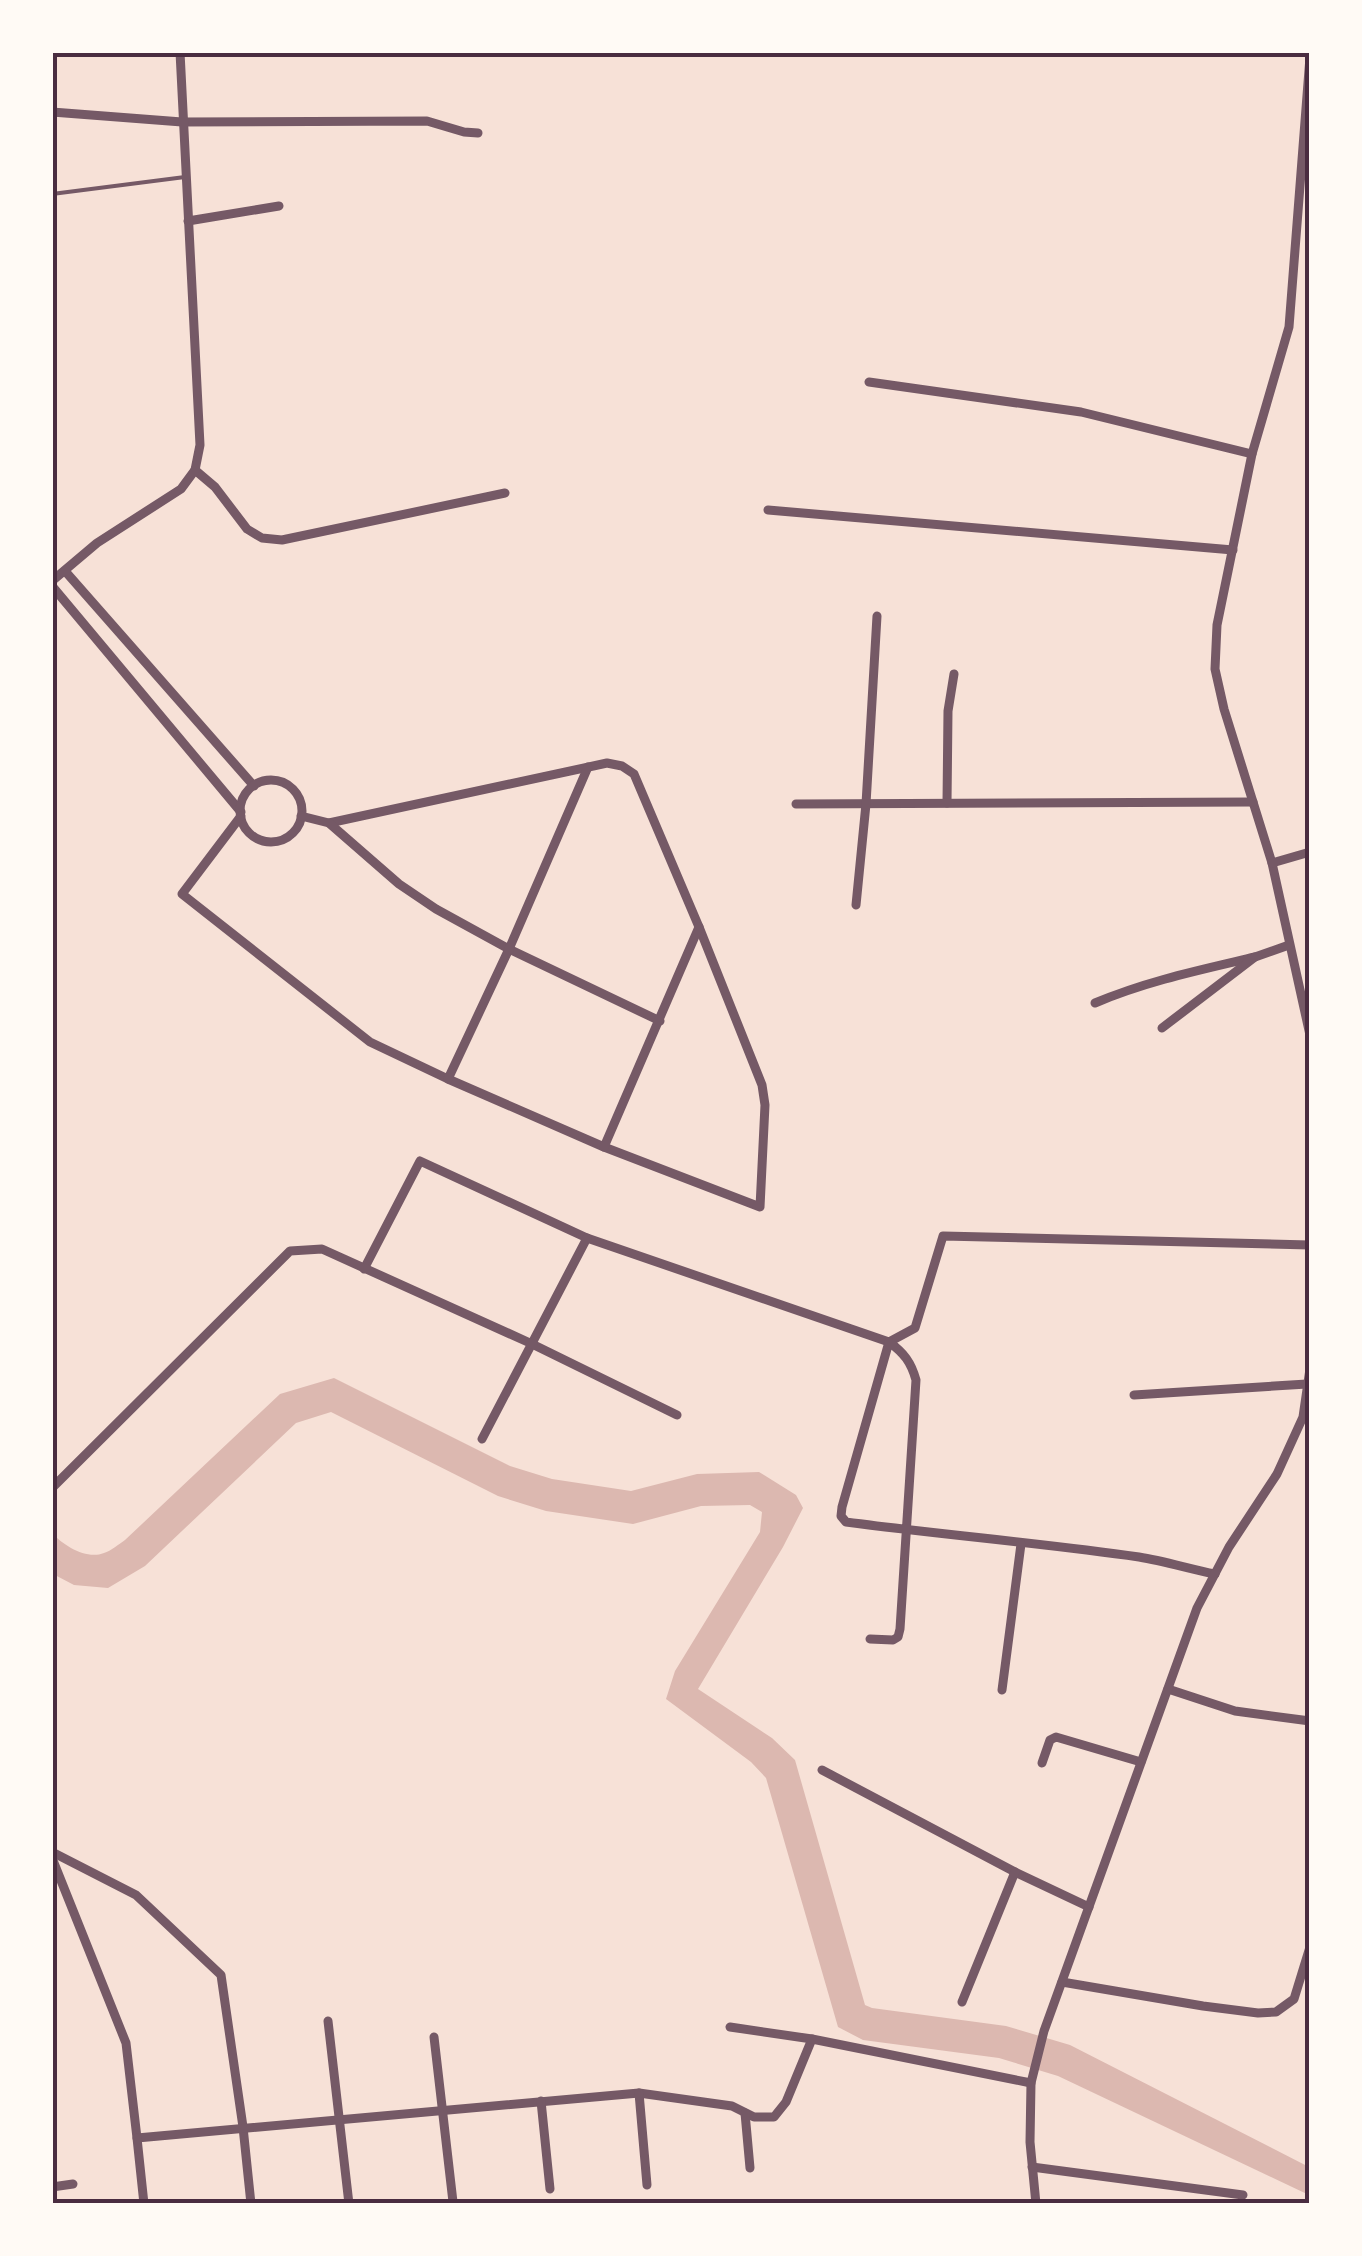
<svg xmlns="http://www.w3.org/2000/svg" width="1362" height="2256" font-family="Arial,sans-serif">
	<style>
		.water { fill: #dcb8b0 }
		.lines { fill: none; stroke-linecap: round; stroke-linejoin: round }
		.service { stroke: #755966; stroke-width: 4 }
		.minor { stroke: #755966; stroke-width: 9 }
		.neatline { fill: none; stroke: #4a2c40; stroke-width: 4 }
	</style>
	<rect width="100%" height="100%" fill="#f7e1d7"/>
	<!-- water -->
	<path class="water" d="M334,1378l176,88 42,13 79,12 66,-17 62,-2 37,23 7,13 -20,39 -85,142 74,49 23,22 70,245 7,3 134,18 64,19 239,122v28l-251,-119 -59,-18 -136,-18 -25,-13 -72,-249 -15,-16 -85,-63 9,-28 85,-139 2,-20 -12,-7 -49,1 -68,18 -87,-13 -48,-15 -167,-84 -35,11 -151,143 -37,22 -34,-3 -21,-11 -1,-41c12,13 35,27 52,20 7,-2 15,-9 21,-13l155,-146z"/>
	<g class="lines">
		<!-- service -->
		<polyline class="service" points="52,194 185,177"/>
		<!-- minor -->
		<g class="minor">
			<polyline points="1310,57 1289,327 1252,454 1217,625 1215,669 1224,709 1272,863 1310,1035"/>
			<polyline points="52,112 182,122 427,121 464,132 478,133"/>
			<polyline points="188,221 279,206"/>
			<polyline points="869,382 1081,412 1252,454"/>
			<polyline points="195,470 215,487 247,529 262,538 282,540 505,493"/>
			<polyline points="768,510 1233,550"/>
			<polyline points="65,571 254,786"/>
			<polyline points="52,581 97,543 181,489 195,470 200,445 180,52"/>
			<polyline points="52,586 241,812"/>
			<circle cx="271" cy="811" r="31"/>
			<polyline points="947,803 948,711 954,674"/>
			<polyline points="796,804 1253,802"/>
			<polyline points="241,816 182,894 370,1042 448,1079 604,1147 760,1207 765,1105 762,1085 699,927 634,774 622,766 607,763 329,823"/>
			<polyline points="301,816 329,823 399,884 436,909 509,949 660,1021"/>
			<polyline points="1272,863 1310,852"/>
			<polyline points="856,905 866,804 877,616"/>
			<path d="M1095,1003c52,-22 105,-33 160,-46"/>
			<polyline points="1162,1028 1255,957 1289,945"/>
			<polyline points="448,1079 509,949 588,767"/>
			<polyline points="604,1147 699,927"/>
			<polyline points="364,1269 420,1161 587,1238 889,1342 915,1328 943,1236 1310,1245"/>
			<polyline points="1134,1395 1307,1384"/>
			<polyline points="482,1439 587,1238"/>
			<polyline points="52,1488 290,1251 322,1249 530,1343 677,1415"/>
			<path d="M870,1639l23,1 5,-3 2,-8 16,-249c-5,-18 -12,-27 -27,-38l-47,165 -1,9 5,6c98,13 196,21 293,35 25,4 51,12 76,17"/>
			<polyline points="1168,1689 1235,1711 1310,1721"/>
			<polyline points="1002,1690 1021,1544"/>
			<polyline points="1042,1763 1050,1740 1056,1737 1141,1762"/>
			<polyline points="822,1770 1015,1872 1089,1907"/>
			<polyline points="52,1852 136,1895 221,1975 243,2127 251,2204"/>
			<polyline points="52,1858 126,2043 137,2138 639,2093 732,2106 754,2117 774,2117 786,2102 812,2039"/>
			<polyline points="1062,1982 1203,2006 1258,2013 1276,2012 1294,1999 1310,1947"/>
			<polyline points="962,2002 1015,1872"/>
			<polyline points="328,2021 349,2204"/>
			<polyline points="730,2027 812,2039 1031,2083"/>
			<polyline points="434,2037 453,2202"/>
			<polyline points="639,2093 647,2185"/>
			<polyline points="541,2101 550,2189"/>
			<polyline points="745,2113 750,2168"/>
			<polyline points="137,2138 144,2204"/>
			<polyline points="1032,2167 1243,2195"/>
			<polyline points="52,2187 73,2184"/>
			<polyline points="1036,2204 1030,2142 1031,2083 1044,2031 1197,1608 1229,1547 1277,1474 1303,1417 1310,1369"/>
		</g>
	</g>
	<!-- border -->
	<rect width="1362" height="2256" fill="none" stroke="#fffaf5" stroke-width="110"/>
	<rect x="55" y="55" width="1252" height="2146" class="neatline"/>
</svg>
